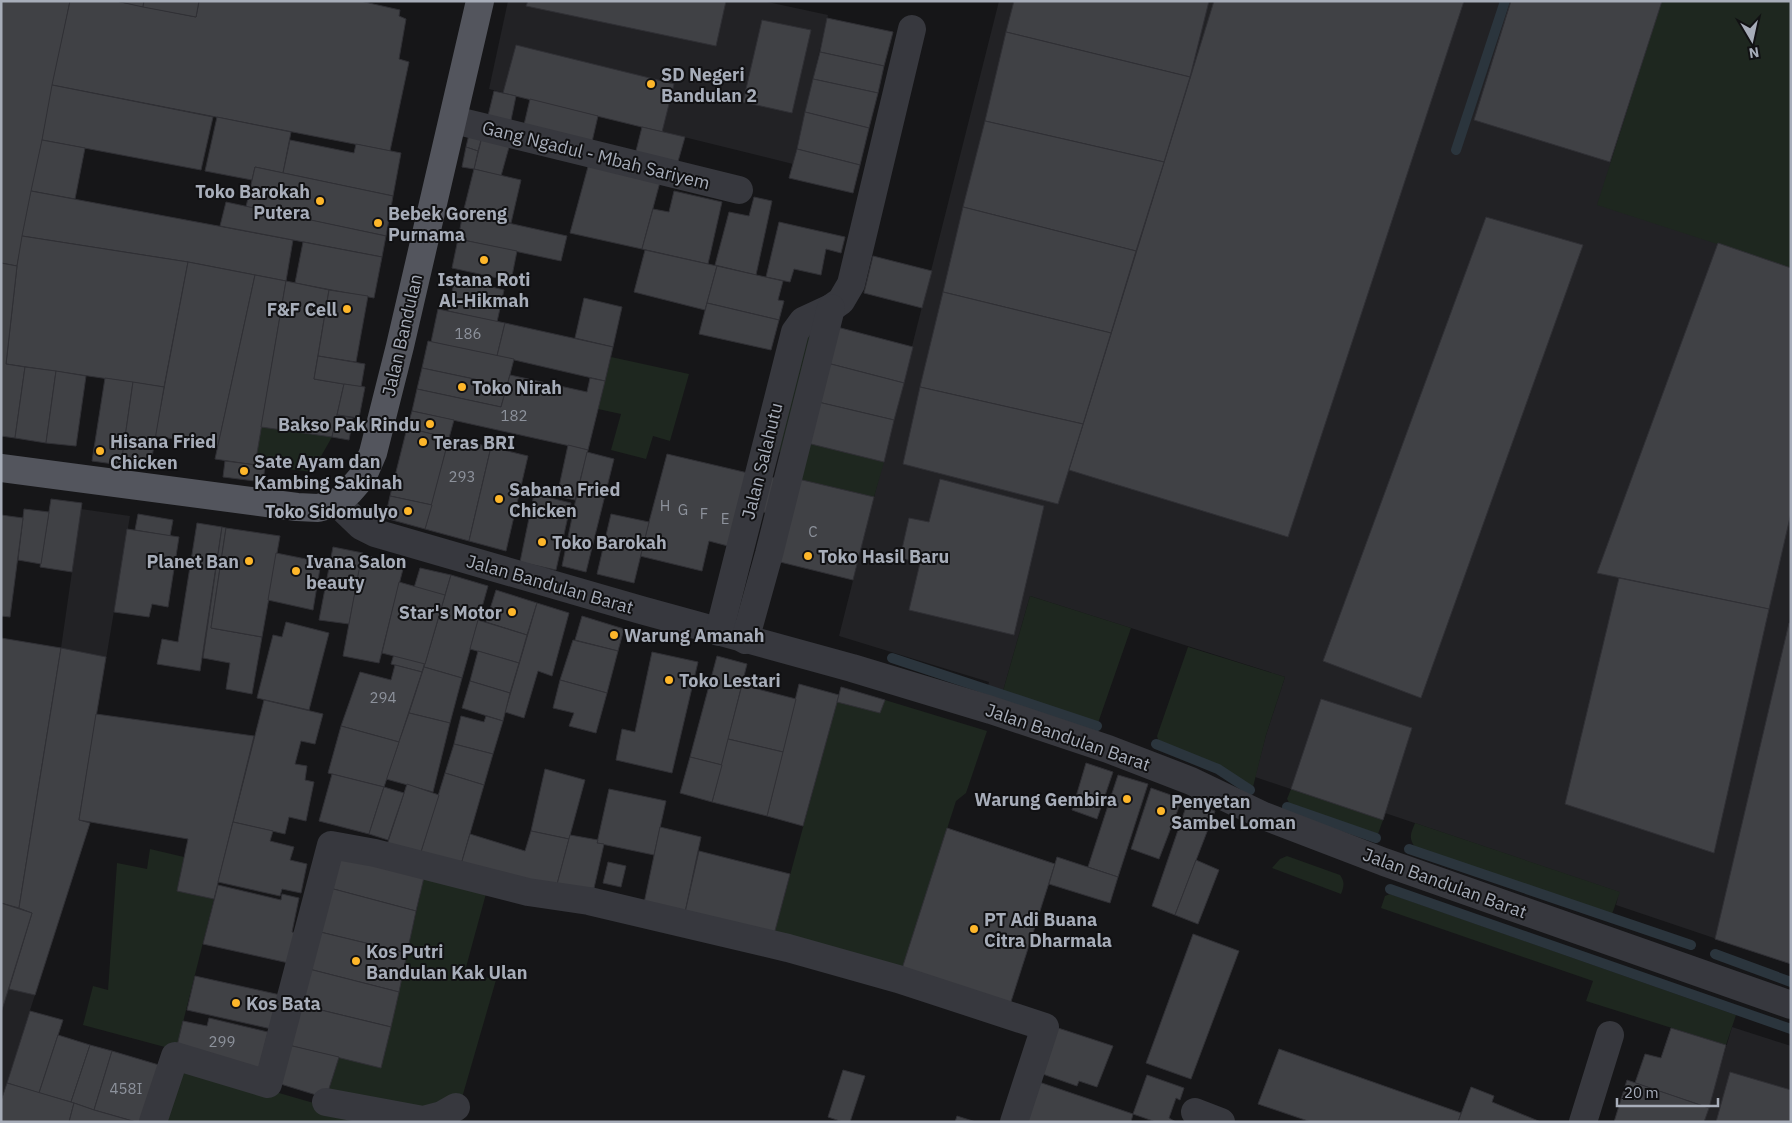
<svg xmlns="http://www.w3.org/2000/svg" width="1792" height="1123" font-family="'IBM Plex Sans',sans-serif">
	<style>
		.built { fill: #222225 }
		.green { fill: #1e271f }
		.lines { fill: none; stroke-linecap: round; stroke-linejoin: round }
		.stream { stroke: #2b353d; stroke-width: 10 }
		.building { fill: #404145; stroke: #303035 }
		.minor { stroke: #37383e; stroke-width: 28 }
		.major { stroke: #53555d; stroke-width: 28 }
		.poi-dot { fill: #fdb62a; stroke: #111113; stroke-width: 2 }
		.labels { text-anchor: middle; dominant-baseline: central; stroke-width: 4; stroke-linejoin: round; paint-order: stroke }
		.number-label { font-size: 15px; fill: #8d929c }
		.poi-label { font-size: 18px; font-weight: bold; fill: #a7adb9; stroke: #111113; text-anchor: start }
		.street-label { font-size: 18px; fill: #a7adb9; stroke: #111113 }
	</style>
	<rect width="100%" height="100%" fill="#161618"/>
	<!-- built -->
	<g class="built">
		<polygon points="508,1 763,1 828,15 793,164 489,89"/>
		<polygon points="999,1 1662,1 1610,162 1718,243 1791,268 1791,964 1616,905 1619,892 1385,813 1383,820 1255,777 1266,735 1285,677 1030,596 1003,691 988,686 989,682 839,636"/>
		<polygon points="81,509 130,516 79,820 90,823 1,1101 1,638 61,648"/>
		<polygon points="1732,1027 1791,1046 1791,1122 1704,1122"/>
	</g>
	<!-- green -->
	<g class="green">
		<polygon points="1662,1 1791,1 1791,268 1597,205"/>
		<polygon points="813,332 782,453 779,452 806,335"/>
		<polygon points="611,357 689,374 670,441 653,436 646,459 611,450 621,414 598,409"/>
		<polygon points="261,427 332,437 312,472 255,465"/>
		<polygon points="807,443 884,462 874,497 798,479"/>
		<polygon points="1030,596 1131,628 1098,723 1095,723 1003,691"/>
		<polygon points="1188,647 1285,677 1266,735 1253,787 1219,766 1159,743 1157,736"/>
		<polygon points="885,700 987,731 966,793 956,801 900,975 773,938 837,702 880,713"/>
		<polygon points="1291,789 1383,820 1378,834 1290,804 1287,799"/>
		<path d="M1415,823l205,69 -8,22 -197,-67c-7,-9 -4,-14 0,-24z"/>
		<polygon points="150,849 184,857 177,891 214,899 176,1050 83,1025 93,986 108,990 117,863 147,869"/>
		<path d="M1287,856l53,19c5,7 4,11 1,19l-69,-26 8,-9z"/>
		<polygon points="425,873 487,890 465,971 496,980 455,1122 164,1122 180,1074 192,1068 324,1106 339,1057 381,1068"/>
		<polygon points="1390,894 1736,1015 1726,1045 1586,1001 1593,981 1381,908 1385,896"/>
	</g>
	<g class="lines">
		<!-- stream -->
		<g class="stream">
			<polyline points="1456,150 1505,1"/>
			<polyline points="892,658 1097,726"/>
			<polyline points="1156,744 1218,769 1250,790"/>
			<polyline points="1287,807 1376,838"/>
			<polyline points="1409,849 1691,945"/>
			<polyline points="1390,889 1791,1029"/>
			<polyline points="1715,954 1791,982"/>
		</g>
	</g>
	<!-- building -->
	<g class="building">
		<polygon points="1,1 70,1 17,266 1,263"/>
		<polygon points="70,1 116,1 196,17 199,1 360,1 400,10 399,16 406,19 399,59 409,62 390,151 52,85"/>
		<polygon points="116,1 144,1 143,7"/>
		<polygon points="144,1 199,1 196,17 143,7"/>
		<polygon points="528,1 726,1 716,46 526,6"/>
		<polygon points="1014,1 1209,1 1190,77 1006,32"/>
		<polygon points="1214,1 1464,1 1288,537 1069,470"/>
		<polygon points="1511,1 1662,1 1610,162 1474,120"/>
		<polygon points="827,18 893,32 884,66 820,52"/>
		<polygon points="762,20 811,30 792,113 743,102"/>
		<polygon points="1006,32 1190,77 1164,162 985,121"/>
		<polygon points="516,45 674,84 662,132 503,93"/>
		<polygon points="820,52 884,66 878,93 813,79"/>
		<polygon points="813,79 878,93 869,128 805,112"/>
		<polygon points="52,85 213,117 201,170 42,140"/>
		<polygon points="494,91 516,96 510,125 487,120"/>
		<polygon points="530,99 598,116 591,146 523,129"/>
		<polygon points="805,112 869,128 860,165 797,149"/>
		<polygon points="217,117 291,132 283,173 255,167 252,180 205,171"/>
		<polygon points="985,121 1164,162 1136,251 963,207"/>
		<polygon points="642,127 685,137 677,165 635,155"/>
		<polygon points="470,130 483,133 478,151 466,147"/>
		<polygon points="483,133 511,140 501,176 474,169"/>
		<polygon points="42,140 85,148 75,199 31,191"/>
		<polygon points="290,140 354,153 356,144 401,153 393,196 283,173"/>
		<polygon points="466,147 478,151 474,169 462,167"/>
		<polygon points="797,149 860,165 853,193 789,178"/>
		<polygon points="589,163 660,182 642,249 570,233"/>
		<polygon points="255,167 393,196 386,236 246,207"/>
		<polygon points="474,169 521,180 511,223 463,213"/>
		<polygon points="31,191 293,240 286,281 188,262 22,236"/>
		<polygon points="674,191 722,202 708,264 642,249 653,209 669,212"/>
		<polygon points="754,197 772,201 756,275 715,265 729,212 749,216"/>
		<polygon points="226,202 386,236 382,257 220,226"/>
		<polygon points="963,207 1136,251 1111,333 943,292"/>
		<polygon points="463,213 567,236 561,261 458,239"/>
		<polygon points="1486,217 1583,245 1421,698 1323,661"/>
		<polygon points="779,222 845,237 841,253 826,249 821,275 794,269 790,282 766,277"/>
		<polygon points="22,236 188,262 164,387 6,364 17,266"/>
		<polygon points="458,239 517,251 511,281 452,268"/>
		<polygon points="303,242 382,257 374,298 295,283"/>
		<polygon points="1718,243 1791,268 1791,513 1769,609 1597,573"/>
		<polygon points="645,250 717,266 705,310 634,292"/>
		<polygon points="873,256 932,271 922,308 864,293"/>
		<polygon points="188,262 255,275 218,446 155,436"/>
		<polygon points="1,263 17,266 6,364 25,367 15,438 1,436"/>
		<polygon points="717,266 783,281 778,300 784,301 779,320 707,303"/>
		<polygon points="255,275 286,281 255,465 215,459"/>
		<polygon points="455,278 504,290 497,322 448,311"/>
		<polygon points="286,281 329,290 314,379 344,384 332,437 261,427"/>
		<polygon points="329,290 368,296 356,362 318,356"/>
		<polygon points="943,292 1111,333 1083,424 920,387"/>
		<polygon points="584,298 622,307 613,347 575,338"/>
		<polygon points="707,303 779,320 771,350 699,334"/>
		<polygon points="438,309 505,323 497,356 431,342"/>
		<polygon points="505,323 613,347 605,381 497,356"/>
		<polygon points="837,327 913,347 904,383 827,363"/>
		<polygon points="428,341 514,359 507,386 422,368"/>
		<polygon points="318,356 365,364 361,387 314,379"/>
		<polygon points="827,363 904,383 894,420 818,402"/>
		<polygon points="25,367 56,371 46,443 15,438"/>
		<polygon points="422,368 507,386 501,407 417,389"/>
		<polygon points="56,371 86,376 76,446 46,443"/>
		<polygon points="510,375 587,392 590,378 605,381 588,450 412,411 417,389 501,407"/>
		<polygon points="105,378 133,382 121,465 92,461"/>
		<polygon points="133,382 164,387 150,469 121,465"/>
		<polygon points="344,384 365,387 359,418 337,415"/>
		<polygon points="920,387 1083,424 1058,504 903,464"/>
		<polygon points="818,402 894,420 884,462 807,443"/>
		<polygon points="412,411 454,420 449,438 407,428"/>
		<polygon points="337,415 353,418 349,440 332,437"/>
		<polygon points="407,428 449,438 432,505 390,496"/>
		<polygon points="449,438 491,447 469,541 425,529"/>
		<polygon points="568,445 588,450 575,500 557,496"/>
		<polygon points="491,447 528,456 506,551 469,541"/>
		<polygon points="587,452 614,459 586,572 562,566 575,503"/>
		<polygon points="667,454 748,473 728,546 709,541 702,571 640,556"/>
		<polygon points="225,461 265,466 263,482 223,477"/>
		<polygon points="767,476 778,479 769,514 758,510"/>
		<polygon points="798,479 874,497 853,580 772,560"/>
		<polygon points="940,479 1044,506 1014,635 909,610 920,563 900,558 909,518 929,522"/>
		<polygon points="534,494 571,503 556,570 520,562"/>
		<polygon points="390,496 432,505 425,529 385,518"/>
		<polygon points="51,499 82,503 72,572 40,567"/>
		<polygon points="24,509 49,512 41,564 18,560"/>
		<polygon points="138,514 173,520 170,536 135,530"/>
		<polygon points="611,514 649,522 634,583 597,574"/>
		<polygon points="1,515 23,518 10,617 1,616"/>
		<polygon points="197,523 222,527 200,671 157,664 162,639 178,642"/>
		<polygon points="222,527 226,528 211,628 262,637 252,694 226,689 230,663 203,658"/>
		<polygon points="226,528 280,536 262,637 211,628"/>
		<polygon points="127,529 179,537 168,607 152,604 149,617 114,612"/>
		<polygon points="333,547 363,553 349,624 319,620"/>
		<polygon points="276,553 321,562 313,610 268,600"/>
		<polygon points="362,554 386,561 386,566 403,569 379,663 343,656"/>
		<polygon points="420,568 451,575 422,672 391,664"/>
		<polygon points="451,575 488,586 462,678 424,667"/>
		<polygon points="1619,578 1769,609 1714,853 1565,804"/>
		<polygon points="399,582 445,595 425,664 382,653"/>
		<polygon points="496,590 537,603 527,635 486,622"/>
		<polygon points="537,603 569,613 552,676 538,671 524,718 505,712"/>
		<polygon points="582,616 624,629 618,651 575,640"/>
		<polygon points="478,620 527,635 519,663 470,649"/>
		<polygon points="286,622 329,633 309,710 257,698 273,635 282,637"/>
		<polygon points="1789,623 1791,623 1791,964 1715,939"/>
		<polygon points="1,638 61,648 19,908 1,903"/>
		<polygon points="573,640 618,651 607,693 560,680"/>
		<polygon points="61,648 106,657 79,820 90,823 35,995 9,989 32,913 19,908"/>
		<polygon points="478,651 519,663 510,693 470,681"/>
		<polygon points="652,652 698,662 672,773 616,760 622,729 635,732"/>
		<polygon points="717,656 747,664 722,765 690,757"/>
		<polygon points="395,665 422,672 399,742 341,726 360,672 391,680"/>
		<polygon points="424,667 462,678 450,723 409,713"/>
		<polygon points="560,680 607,693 596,733 569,726 574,713 553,708"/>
		<polygon points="470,681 510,693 503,721 462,708"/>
		<polygon points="799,684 839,695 803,826 767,816"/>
		<polygon points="742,685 796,699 783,752 728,739"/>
		<polygon points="841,687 885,700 880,713 837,702"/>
		<polygon points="1321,699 1412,728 1383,820 1291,789"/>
		<polygon points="264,700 323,714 315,744 301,741 295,764 307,766 305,780 314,782 306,821 289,817 285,834 233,822"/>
		<polygon points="409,713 450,723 433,792 386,779"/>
		<polygon points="96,714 254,736 214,899 177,891 188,839 79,820"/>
		<polygon points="461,716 484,722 486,716 503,721 493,754 454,744"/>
		<polygon points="341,726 399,742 384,787 328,773"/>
		<polygon points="728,739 783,752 767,816 712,802"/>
		<polygon points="454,744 493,754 484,785 445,773"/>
		<polygon points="690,757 722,765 712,802 680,793"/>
		<polygon points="1086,763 1113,772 1097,819 1072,810"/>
		<polygon points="545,769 585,780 569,839 531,831"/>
		<polygon points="445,773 484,785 460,868 419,858"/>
		<polygon points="332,774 384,787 369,834 319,821"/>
		<polygon points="1118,775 1148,784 1118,877 1088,867"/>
		<polygon points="407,784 439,795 419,858 386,848"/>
		<polygon points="384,787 404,793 388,840 369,834"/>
		<polygon points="1151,788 1182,799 1159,859 1131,849"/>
		<polygon points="609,789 666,801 654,855 597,843"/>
		<polygon points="1188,801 1215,811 1175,915 1152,906"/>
		<polygon points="233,822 273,831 270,841 294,847 290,860 307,864 301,893 282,889 280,896 218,882"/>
		<polygon points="660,827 701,837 684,917 643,908"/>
		<polygon points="947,828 1055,864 1008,1011 900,975"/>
		<polygon points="531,831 569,839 555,892 460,868 470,834 525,851"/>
		<polygon points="570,835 598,840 597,843 604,844 592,897 555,892"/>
		<polygon points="699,851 790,874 773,938 684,917"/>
		<polygon points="344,854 425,873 416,911 326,887"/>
		<polygon points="1057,857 1118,877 1110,903 1049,884"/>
		<polygon points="1196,860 1219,870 1198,924 1175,915"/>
		<polygon points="608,862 626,866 621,887 603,883"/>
		<polygon points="218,885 281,900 282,894 299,898 292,932 300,934 293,964 203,944"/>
		<polygon points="326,887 416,911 407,953 316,931"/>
		<polygon points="1,903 32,913 1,1013"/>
		<polygon points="316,931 407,953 399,992 305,968"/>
		<polygon points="1193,934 1239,951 1191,1079 1146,1063"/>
		<polygon points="305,968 399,992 391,1027 296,1004"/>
		<polygon points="195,976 285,996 276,1030 187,1010"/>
		<polygon points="296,1004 391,1027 381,1068 284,1044"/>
		<polygon points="30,1011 63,1020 39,1093 7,1083"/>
		<polygon points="209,1018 268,1032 259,1070 176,1050 183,1021 207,1026"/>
		<polygon points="1049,1025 1113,1046 1097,1087 1079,1081 1077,1086 1034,1071"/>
		<polygon points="1671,1028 1726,1045 1709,1108 1635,1083 1645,1054 1661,1058"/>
		<polygon points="58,1035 90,1045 71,1102 39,1093"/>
		<polygon points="284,1044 339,1057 326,1098 274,1082"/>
		<polygon points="90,1045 112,1051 94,1110 71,1102"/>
		<polygon points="1279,1049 1461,1113 1458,1122 1311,1122 1258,1104"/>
		<polygon points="112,1051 159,1065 141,1122 136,1122 94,1110"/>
		<polygon points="843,1070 865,1076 850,1122 843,1122 828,1117"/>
		<polygon points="1730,1072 1791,1090 1791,1122 1716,1122"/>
		<polygon points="1147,1075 1184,1088 1180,1100 1176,1098 1169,1118 1176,1122 1156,1122 1133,1114"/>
		<polygon points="1033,1080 1133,1114 1131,1122 1020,1122"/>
		<polygon points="1627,1080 1709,1108 1704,1122 1614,1122"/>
		<polygon points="7,1083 74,1103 69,1122 1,1122 1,1101"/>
		<polygon points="1471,1087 1494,1096 1492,1102 1541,1122 1458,1122"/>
		<polygon points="74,1103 94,1110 136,1122 69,1122"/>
		<polygon points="957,1116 976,1122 955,1122"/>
	</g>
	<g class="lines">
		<!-- minor -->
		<g class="minor">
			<polyline points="454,120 739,190"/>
			<polyline points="337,503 361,526 375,533 641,610 852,668 991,710 1108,749 1191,781 1264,816 1384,862 1791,1005"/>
			<polyline points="719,632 795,332 803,321 831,308 841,301 851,284 912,29"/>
			<polyline points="745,640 769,554 831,308"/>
			<polyline points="326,1102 423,1120 442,1115 456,1107"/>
			<polyline points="1195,1112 1221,1122"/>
			<polyline points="153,1122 175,1056 268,1084 331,845 375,853 528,892 589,901 788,948 898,979 1045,1027 1014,1122"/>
			<polyline points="1583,1122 1610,1035"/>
		</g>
		<!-- major -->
		<polyline class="major" points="1,468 297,507 318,508 337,503 349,492 363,476 373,453 400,346 480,1"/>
	</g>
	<!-- markers -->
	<g class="poi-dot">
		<circle cx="651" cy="84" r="5"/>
		<circle cx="320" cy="201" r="5"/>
		<circle cx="378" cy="223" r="5"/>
		<circle cx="484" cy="260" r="5"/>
		<circle cx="347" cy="309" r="5"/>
		<circle cx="462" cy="387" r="5"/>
		<circle cx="430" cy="424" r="5"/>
		<circle cx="423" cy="442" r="5"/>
		<circle cx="100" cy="451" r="5"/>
		<circle cx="244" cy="471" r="5"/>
		<circle cx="499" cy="499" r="5"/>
		<circle cx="408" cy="511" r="5"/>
		<circle cx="542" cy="542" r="5"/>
		<circle cx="808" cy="556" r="5"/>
		<circle cx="249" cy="561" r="5"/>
		<circle cx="296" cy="571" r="5"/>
		<circle cx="512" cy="612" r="5"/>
		<circle cx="614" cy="635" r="5"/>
		<circle cx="669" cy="680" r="5"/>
		<circle cx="1127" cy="799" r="5"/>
		<circle cx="1161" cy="811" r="5"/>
		<circle cx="974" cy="929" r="5"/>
		<circle cx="356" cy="961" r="5"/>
		<circle cx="236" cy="1003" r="5"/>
	</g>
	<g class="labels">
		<!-- number labels -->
		<g class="number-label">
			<text x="468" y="333">186</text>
			<text x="514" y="415">182</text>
			<text x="462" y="476">293</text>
			<text x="665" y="505">H</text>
			<text x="683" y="509">G</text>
			<text x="704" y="513">F</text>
			<text x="725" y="518">E</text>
			<text x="813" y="531">C</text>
			<text x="383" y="697">294</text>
			<text x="222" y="1041">299</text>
			<text x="126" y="1088">458I</text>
		</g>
		<!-- poi labels -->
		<g class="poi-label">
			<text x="661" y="74">SD Negeri<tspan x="661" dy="21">Bandulan 2</tspan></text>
			<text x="310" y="191" text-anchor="end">Toko Barokah<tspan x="310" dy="21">Putera</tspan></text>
			<text x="388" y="213">Bebek Goreng<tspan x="388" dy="21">Purnama</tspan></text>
			<text x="484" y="279" text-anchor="middle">Istana Roti<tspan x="484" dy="21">Al-Hikmah</tspan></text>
			<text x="337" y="309" text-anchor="end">F&amp;F Cell</text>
			<text x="472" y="387">Toko Nirah</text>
			<text x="420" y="424" text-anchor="end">Bakso Pak Rindu</text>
			<text x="110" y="441">Hisana Fried<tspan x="110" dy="21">Chicken</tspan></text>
			<text x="433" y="442">Teras BRI</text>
			<text x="254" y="461">Sate Ayam dan<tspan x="254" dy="21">Kambing Sakinah</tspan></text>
			<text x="509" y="489">Sabana Fried<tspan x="509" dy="21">Chicken</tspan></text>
			<text x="398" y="511" text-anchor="end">Toko Sidomulyo</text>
			<text x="552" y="542">Toko Barokah</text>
			<text x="818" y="556">Toko Hasil Baru</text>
			<text x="239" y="561" text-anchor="end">Planet Ban</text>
			<text x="306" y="561">Ivana Salon<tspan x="306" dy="21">beauty</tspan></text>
			<text x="502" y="612" text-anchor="end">Star's Motor</text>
			<text x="624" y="635">Warung Amanah</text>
			<text x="679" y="680">Toko Lestari</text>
			<text x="1117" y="799" text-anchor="end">Warung Gembira</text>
			<text x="1171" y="801">Penyetan<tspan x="1171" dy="21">Sambel Loman</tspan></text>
			<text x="984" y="919">PT Adi Buana<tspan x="984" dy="21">Citra Dharmala</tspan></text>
			<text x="366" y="951">Kos Putri<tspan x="366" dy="21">Bandulan Kak Ulan</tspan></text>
			<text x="246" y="1003">Kos Bata</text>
		</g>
		<!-- street labels -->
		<g class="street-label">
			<text transform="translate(596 155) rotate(14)">Gang Ngadul - Mbah Sariyem</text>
			<text transform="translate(402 335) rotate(-77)">Jalan Bandulan</text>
			<text transform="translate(762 461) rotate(-76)">Jalan Salahutu</text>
			<text transform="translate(550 584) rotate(16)">Jalan Bandulan Barat</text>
			<text transform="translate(1068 737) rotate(19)">Jalan Bandulan Barat</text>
			<text transform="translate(1445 883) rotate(20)">Jalan Bandulan Barat</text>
		</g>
	</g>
	<!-- border -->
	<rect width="1792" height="1123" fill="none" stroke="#a7adb9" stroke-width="5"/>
	<!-- north arrow -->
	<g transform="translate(1752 40) rotate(171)" stroke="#111113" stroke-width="4" paint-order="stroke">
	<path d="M0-4L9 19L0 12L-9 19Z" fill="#a7adb9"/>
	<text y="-8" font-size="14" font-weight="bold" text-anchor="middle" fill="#a7adb9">N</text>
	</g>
	<!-- scale -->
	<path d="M1617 1098v8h101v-8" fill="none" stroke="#a7adb9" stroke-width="2.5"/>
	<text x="1624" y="1098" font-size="15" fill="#a7adb9" stroke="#111113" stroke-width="4" paint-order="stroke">20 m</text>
</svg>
